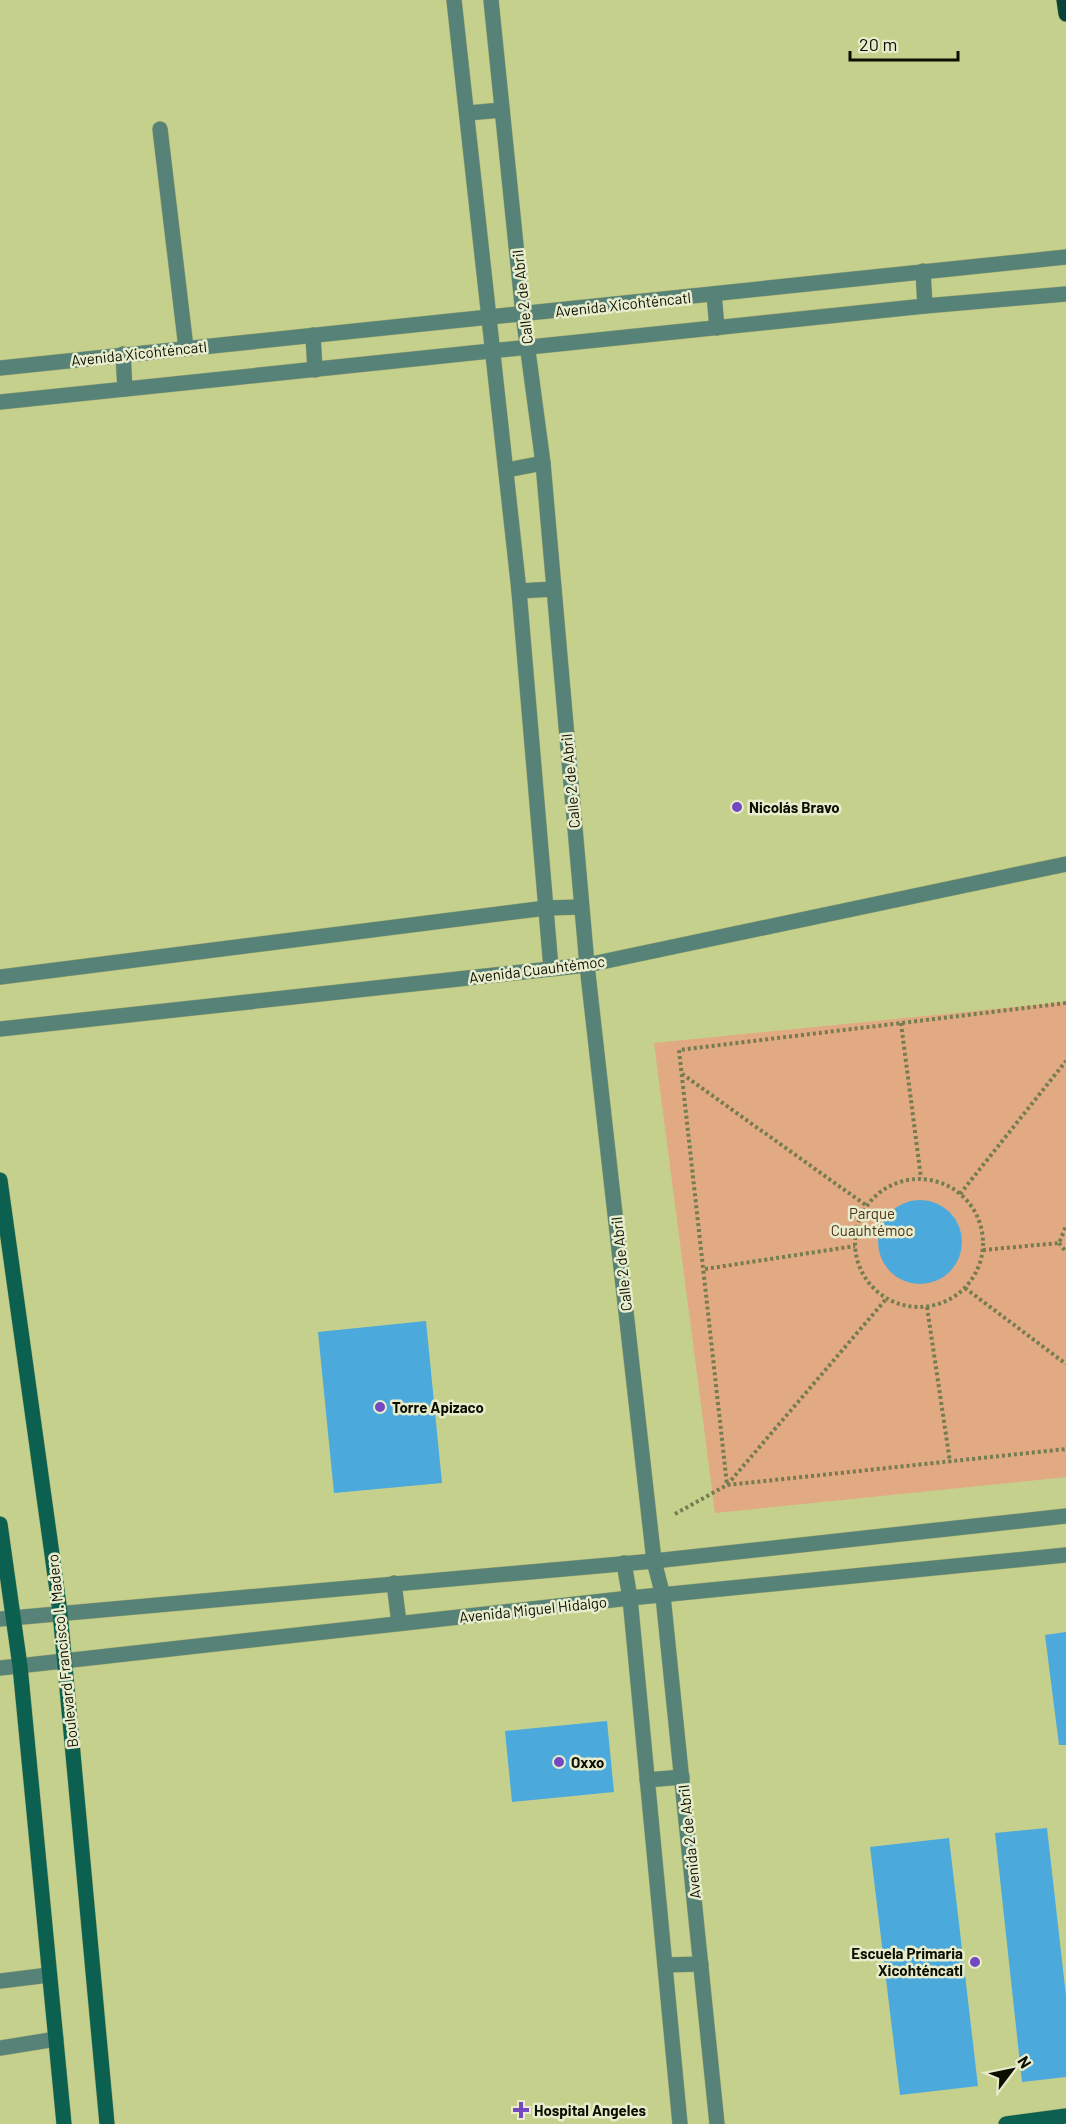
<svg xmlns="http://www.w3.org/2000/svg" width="1066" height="2124" font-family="Barlow,sans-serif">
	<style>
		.green { fill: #e2aa83 }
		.building { fill: #4ba9dc }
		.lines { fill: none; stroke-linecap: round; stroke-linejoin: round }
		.service-casing { stroke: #a4ad74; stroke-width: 16 }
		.pedestrian-casing { stroke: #a4ad74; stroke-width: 16 }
		.minor-casing { stroke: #a4ad74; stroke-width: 16 }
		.secondary-casing { stroke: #a4ad74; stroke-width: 16 }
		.primary-casing { stroke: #a4ad74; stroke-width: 16 }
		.path { stroke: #757c50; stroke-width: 4; stroke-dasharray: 3 3; stroke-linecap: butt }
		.service { stroke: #568277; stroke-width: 15 }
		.pedestrian { stroke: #568277; stroke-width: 15 }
		.minor { stroke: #568277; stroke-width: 15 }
		.secondary { stroke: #0b6050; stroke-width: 15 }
		.primary { stroke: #094236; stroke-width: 15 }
		.poi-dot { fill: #7348c0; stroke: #e7edcc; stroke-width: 2 }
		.labels { text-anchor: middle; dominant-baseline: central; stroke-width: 5; stroke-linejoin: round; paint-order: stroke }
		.street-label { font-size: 15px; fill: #0c0e00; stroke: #e7edcc }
		.poi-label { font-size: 15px; font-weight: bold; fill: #0c0e00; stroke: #e7edcc; text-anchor: start }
		.park-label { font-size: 15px; fill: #4f2f18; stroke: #e7edcc }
	</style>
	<rect width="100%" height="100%" fill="#c5d08d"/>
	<!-- green -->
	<polygon class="green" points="1066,1002 1066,1477 715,1513 654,1043"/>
	<!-- building -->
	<g class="building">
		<circle cx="920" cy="1242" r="42"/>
		<polygon points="426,1321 442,1483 334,1493 318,1332"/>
		<polygon points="1066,1632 1066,1745 1059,1745 1045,1635"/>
		<polygon points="607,1721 614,1792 512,1802 505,1731"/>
		<polygon points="1047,1828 1066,1996 1066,2077 1022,2082 995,1833"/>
		<polygon points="949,1838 978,2086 900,2095 870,1847"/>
	</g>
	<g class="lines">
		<!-- service casing -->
		<g class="service-casing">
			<g id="service">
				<polyline points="160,129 186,348"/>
				<polyline points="0,1981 49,1975"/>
				<polyline points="0,2048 56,2039"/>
			</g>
		</g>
		<!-- pedestrian casing -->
		<g class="pedestrian-casing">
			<polyline id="pedestrian" points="654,1561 587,965 1066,864"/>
		</g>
		<!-- minor casing -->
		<g class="minor-casing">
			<g id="minor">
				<polyline points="454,0 519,591 551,968"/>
				<polyline points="468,113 502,110"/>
				<polyline points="923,271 925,306"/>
				<polyline points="714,294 717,328"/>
				<polyline points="313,335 315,370"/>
				<polyline points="123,354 125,389"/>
				<polyline points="0,368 1066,257"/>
				<polyline points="0,402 925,306 1066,294"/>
				<polyline points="507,470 543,463"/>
				<polyline points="519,591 554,589"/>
				<polyline points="0,977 546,908 581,907"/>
				<polyline points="0,1029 587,965 543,463 523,314 491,0"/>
				<polyline points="654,1561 663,1596 717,2124"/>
				<polyline points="624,1563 630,1598 680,2124"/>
				<polyline points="394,1583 399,1623"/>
				<polyline points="0,1619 654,1561 1066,1516"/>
				<polyline points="0,1668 630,1598 1066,1555"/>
				<polyline points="647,1780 682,1777"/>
				<polyline points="665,1965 701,1964"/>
			</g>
		</g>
		<!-- secondary casing -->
		<g class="secondary-casing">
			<g id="secondary">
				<polyline points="0,1180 60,1612 107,2124"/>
				<polyline points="0,1524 20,1666 64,2124"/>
				<polyline points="1006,2124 1066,2116"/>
			</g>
		</g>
		<!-- primary casing -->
		<g class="primary-casing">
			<polyline id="primary" points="1064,0 1066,14"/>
		</g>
		<!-- path -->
		<g class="path">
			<polyline points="1066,1003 679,1050 727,1485 1066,1449"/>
			<polyline points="901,1023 921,1178"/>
			<polyline points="682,1074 867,1206"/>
			<circle cx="919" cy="1243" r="64"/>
			<polyline points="960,1194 1066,1061"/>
			<polyline points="1059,1243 1066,1252"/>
			<polyline points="983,1250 1059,1243 1066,1226"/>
			<polyline points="705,1269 855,1246"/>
			<polyline points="965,1288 1066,1364"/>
			<polyline points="927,1307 950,1462"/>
			<polyline points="675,1514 727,1485 887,1298"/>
		</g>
		<!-- service -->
		<use href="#service" class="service"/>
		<!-- pedestrian -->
		<use href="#pedestrian" class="pedestrian"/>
		<!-- minor -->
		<use href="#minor" class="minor"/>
		<!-- secondary -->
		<use href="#secondary" class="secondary"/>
		<!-- primary -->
		<use href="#primary" class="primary"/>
	</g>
	<!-- markers -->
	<g class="poi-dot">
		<circle cx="737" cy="807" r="6"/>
		<circle cx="380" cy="1407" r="6"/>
		<circle cx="559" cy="1762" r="6"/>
		<circle cx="975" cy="1962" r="6"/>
		<path d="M518 2101h6v6h6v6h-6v6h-6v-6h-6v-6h6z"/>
	</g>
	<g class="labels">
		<!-- street labels -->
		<g class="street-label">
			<text transform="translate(522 297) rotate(-96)">Calle 2 de Abril</text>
			<text transform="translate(623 304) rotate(-6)">Avenida Xicohténcatl</text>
			<text transform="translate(139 353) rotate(-6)">Avenida Xicohténcatl</text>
			<text transform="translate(570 781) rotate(-95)">Calle 2 de Abril</text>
			<text transform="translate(537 969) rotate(-7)">Avenida Cuauhtémoc</text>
			<text transform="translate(621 1264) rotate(-96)">Calle 2 de Abril</text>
			<text transform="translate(533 1609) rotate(-6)">Avenida Miguel Hidalgo</text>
			<text transform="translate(62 1651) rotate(-96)">Boulevard Francisco I. Madero</text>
			<text transform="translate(689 1842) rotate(-96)">Avenida 2 de Abril</text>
		</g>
		<!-- poi labels -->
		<g class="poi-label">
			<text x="749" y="807">Nicolás Bravo</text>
			<text x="392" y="1407">Torre Apizaco</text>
			<text x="571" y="1762">Oxxo</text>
			<text x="963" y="1953" text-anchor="end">Escuela Primaria<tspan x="963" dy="17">Xicohténcatl</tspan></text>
			<text x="534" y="2110">Hospital Angeles</text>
		</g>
		<!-- park labels -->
		<g class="park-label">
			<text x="872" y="1213">Parque<tspan x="872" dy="17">Cuauhtémoc</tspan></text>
		</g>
	</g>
	<!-- north arrow -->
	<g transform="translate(1012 2070) rotate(58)" stroke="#e7edcc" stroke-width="4.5" paint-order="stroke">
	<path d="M0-4.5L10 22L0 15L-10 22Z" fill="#0c0e00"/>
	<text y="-9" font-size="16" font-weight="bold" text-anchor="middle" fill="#0c0e00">N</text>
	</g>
	<!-- scale -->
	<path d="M850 51v9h108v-9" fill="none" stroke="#0c0e00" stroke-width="3"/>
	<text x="859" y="51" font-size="18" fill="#0c0e00" stroke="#e7edcc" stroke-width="4.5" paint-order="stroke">20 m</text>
</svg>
